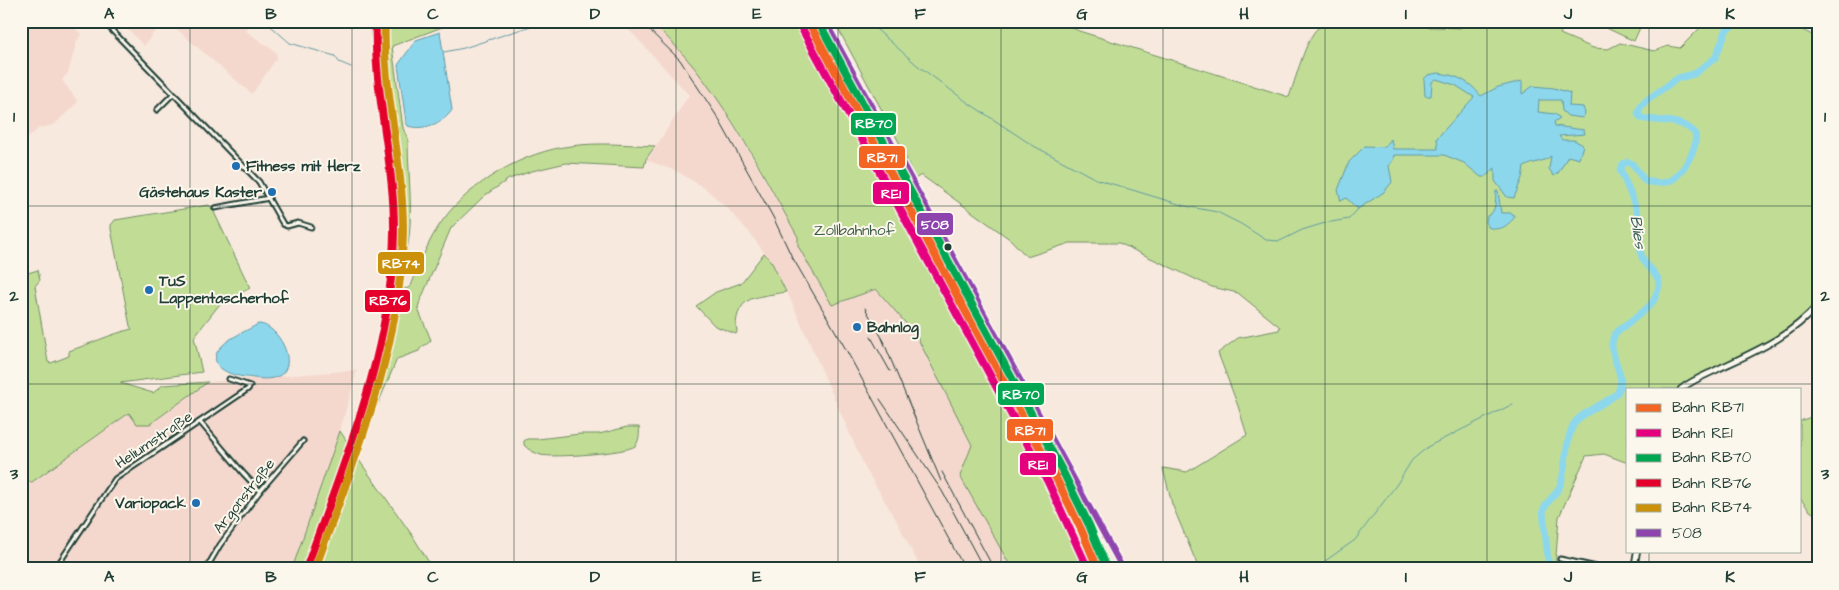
<svg xmlns="http://www.w3.org/2000/svg" width="1839" height="590" font-family="'Architects Daughter',sans-serif">
	<style>
		.built { fill: #f4d8ce }
		.green { fill: #c1dd95; stroke: #708d64 }
		.water { fill: #8dd7ed; stroke: #6199a3 }
		.lines { fill: none; stroke-linecap: round; stroke-linejoin: round }
		.stream { stroke: #6199a3; stroke-width: 1 }
		.river { stroke: #8dd7ed; stroke-width: 7 }
		.minor-casing { stroke: #1f3d34; stroke-width: 7 }
		.tertiary-casing { stroke: #1f3d34; stroke-width: 8 }
		.secondary-casing { stroke: #1f3d34; stroke-width: 9 }
		.minor { stroke: #fbf7ec; stroke-width: 3 }
		.tertiary { stroke: #fbf7ec; stroke-width: 4.5 }
		.secondary { stroke: #fbf7ec; stroke-width: 5 }
		.rail { stroke: #1f3d34; stroke-width: 1 }
		.bus-1-casing { stroke: #fbf7ec; stroke-width: 10 }
		.bus-1 { stroke: #8e44ad; stroke-width: 6 }
		.rail-1-casing { stroke: #fbf7ec; stroke-width: 11 }
		.rail-2-casing { stroke: #fbf7ec; stroke-width: 11 }
		.rail-3-casing { stroke: #fbf7ec; stroke-width: 11 }
		.rail-4-casing { stroke: #fbf7ec; stroke-width: 11 }
		.rail-5-casing { stroke: #fbf7ec; stroke-width: 11 }
		.rail-1 { stroke: #f26522; stroke-width: 8 }
		.rail-2 { stroke: #e5007d; stroke-width: 8 }
		.rail-3 { stroke: #00a651; stroke-width: 8 }
		.rail-4 { stroke: #e4002b; stroke-width: 8 }
		.rail-5 { stroke: #cc910a; stroke-width: 8 }
		.grid { fill: none; stroke: #1f3d34; stroke-width: 1; stroke-opacity: 0.55 }
		.poi-dot { fill: #1f6fb2; stroke: #fbf7ec; stroke-width: 2 }
		.bus-dot { fill: #1f3d34; stroke: #fbf7ec; stroke-width: 2 }
		.labels { text-anchor: middle; dominant-baseline: central; stroke-width: 4; stroke-linejoin: round; paint-order: stroke }
		.poi-label { font-size: 15px; font-weight: bold; fill: #1f3d34; stroke: #fbf7ec; text-anchor: start }
		.park-label { font-size: 15px; fill: #3f5d47; stroke: #fbf7ec }
		.street-label { font-size: 15px; fill: #1f3d34; stroke: #fbf7ec }
		.water-label { font-size: 16px; font-style: italic; fill: #355c59; stroke: #fbf7ec }
		.line-badge { stroke: #fbf7ec; stroke-width: 2 }
		.badge-label { font-size: 14px; text-anchor: middle; font-weight: bold; fill: #fff }
		.neatline { fill: none; stroke: #1f3d34; stroke-width: 2 }
		.grid-label { font-size: 16px; text-anchor: middle; font-weight: bold; fill: #1f3d34 }
	</style>
	<rect width="100%" height="100%" fill="#f8e9de"/>
	<filter id="ink" filterUnits="userSpaceOnUse"><feTurbulence type="fractalNoise" baseFrequency=".02" numOctaves="2"/><feDisplacementMap in="SourceGraphic" scale="10" xChannelSelector="R" yChannelSelector="G"/><feConvolveMatrix kernelMatrix="1 2 1 2 8 2 1 2 1" color-interpolation-filters="sRGB"/></filter>
	<g filter="url(#ink)">
		<!-- built -->
		<g class="built">
			<polygon points="21,21 68,21 81,34 77,41 68,73 62,80 78,102 54,125 39,128 29,137 21,135"/>
			<polygon points="120,21 163,21 144,46"/>
			<polygon points="167,21 253,21 246,31 276,52 277,58 252,94"/>
			<polygon points="618,21 650,21 685,55 703,78 721,103 798,237 798,246 832,305 876,289 916,335 972,445 960,476 1012,569 921,569 895,518 865,468 791,301 772,263 748,231 728,209 706,189 678,172 647,160 689,95 634,35"/>
			<polygon points="357,370 340,431 292,569 21,569 21,482 33,482 129,413 150,424 208,382"/>
		</g>
		<!-- green -->
		<g class="green">
			<path d="M382,21h76l-66,25 11,82 5,11c0,37 6,76 -1,112 -2,11 -7,26 -3,37l2,1 5,-3c9,-23 17,-46 32,-66 27,-37 82,-69 128,-74 28,-4 57,-1 84,0l-9,13 -2,8 -78,-4 -34,8 -23,8 -25,17 -33,32 -32,76 -1,5 13,31c-4,6 -10,5 -12,11l-22,8 -41,97 56,79 21,34h-141l48,-138 12,18 29,-79 11,-52 8,-92v-31z"/>
			<path d="M650,21h155l265,493 23,55h-81l-52,-93 12,-31 -56,-110 -40,-46 -44,16 -34,-59v-9c-43,-76 -82,-158 -148,-216z"/>
			<path d="M834,21h224l21,10 210,66c6,-15 17,-60 29,-69 7,-5 24,-6 31,-5l3,-2h48l30,6 30,1 11,-7h77l15,7 -3,6 33,14 15,1 12,-6 34,8 14,-5 12,2 23,-23 9,-4h73l33,17v264l-12,13 -29,23 -99,51h-50v74l-24,-9 -18,2 -27,61 -4,52h-356l-27,-65 -9,-36 24,4 60,-37 -9,-29 -20,-53 20,-15 41,-8 1,-3 -42,-34 -26,-6 -93,-44h-49l-43,14 -16,-17 -90,-65 -6,4 -15,-35z"/>
			<polygon points="1602,21 1643,21 1634,41 1600,25"/>
			<path d="M209,205l4,5 37,78 -31,17 -25,32 8,35 -82,11 33,10 10,-8 45,-3 -58,42h-13l-8,-11 -97,69h-11v-207l17,-5 2,10 -5,6 13,76 3,1 18,-7v-5c21,-7 42,-17 63,-22l-2,-3 -19,-97v-4l4,-5z"/>
			<path d="M764,253l8,10 14,29c-11,2 -24,3 -35,7 -12,5 -17,21 -14,33l-1,2 -21,-8 -19,-20 20,-14 25,-9z"/>
			<polygon points="1814,416 1818,419 1818,516 1810,511 1800,498 1800,421"/>
			<path d="M627,427h12c1,6 0,15 -4,19 -9,7 -82,12 -94,9 -6,-2 -13,-5 -17,-10v-4l3,-2h11l42,-5h19z"/>
		</g>
		<!-- water -->
		<g class="water">
			<path d="M440,32l12,78c-8,13 -29,21 -44,16l-2,-4 -8,-57 18,-25z"/>
			<path d="M1438,73c19,2 31,8 43,23l17,-9 24,-6v13l11,-8 21,2 16,5 -1,13 14,1 2,6 -2,5 -15,-2 -6,-5 -1,-11h-22l-1,12 17,2 5,4 -6,4 1,4 29,4 1,4 -26,2 3,4h12l9,5 -4,14 -11,-3 -9,16 -5,4 -5,-7 2,-13c-9,7 -16,5 -27,11l-2,11 -8,20 -7,-1 -12,-16v-13l-10,9h-4l-17,-14 -20,-8h-50l-1,5 -4,6 3,16 -8,10 -26,17 -12,-11 -5,3 -3,-11 11,-28 16,-16 20,1 6,-8 2,10h45l-1,-11 37,-41 -19,-12 -19,-6 -4,3 -1,14h-6l-1,-17 4,-4z"/>
			<path d="M1496,191h2l3,22h11l3,4c-8,9 -15,15 -27,10l-2,-5 1,-6c10,-4 8,-15 9,-25z"/>
			<path d="M258,324c20,-1 46,47 15,54 -9,2 -18,0 -27,-1 -16,-1 -43,-12 -24,-31 8,-9 25,-15 36,-22z"/>
		</g>
		<g class="lines">
			<!-- stream -->
			<g class="stream">
				<polyline points="265,21 290,43 335,56 339,62 351,67"/>
				<polyline points="867,21 917,65 967,102 1032,145 1096,179 1185,206 1217,212 1241,224 1266,240 1280,241 1302,230 1325,223 1349,219 1358,209"/>
				<polyline points="444,52 464,48 546,21"/>
				<polyline points="1325,569 1325,561 1355,540 1397,484 1412,460 1429,446 1513,404"/>
			</g>
			<!-- river -->
			<g class="river">
				<polyline points="1772,21 1791,23 1818,29"/>
				<path d="M1549,569l-6,-58c4,-11 15,-17 18,-28 6,-18 4,-49 15,-62 10,-11 35,-20 41,-28 12,-16 -10,-37 -4,-55 5,-12 32,-23 41,-38 2,-5 6,-14 5,-18 -2,-10 -14,-16 -17,-25 -5,-11 -1,-26 -3,-38 -4,-17 -12,-33 -19,-49l3,-6 5,-2 4,2 13,17c24,6 33,-2 44,-22 4,-8 8,-16 6,-26 -14,-15 -36,-11 -54,-15l-3,-4 3,-8 7,-7 30,-21 16,-4 21,-16 12,-29 15,-8"/>
			</g>
			<!-- minor casing -->
			<g class="minor-casing">
				<g id="minor">
					<polyline points="103,21 259,182 283,224 287,226 298,223 311,227"/>
					<polyline points="157,110 173,94"/>
					<polyline points="215,208 269,198"/>
					<polyline points="200,422 243,473 260,491"/>
					<polyline points="1560,559 1606,569"/>
					<polyline points="55,569 115,479 248,389 250,386 229,379"/>
					<polyline points="206,569 220,545 260,491 303,441"/>
				</g>
			</g>
			<!-- tertiary casing -->
			<g class="tertiary-casing">
				<g id="tertiary">
					<path d="M1681,389c11,-9 25,-14 37,-20 38,-18 72,-32 100,-64"/>
					<polyline points="1634,569 1637,551"/>
				</g>
			</g>
			<!-- secondary casing -->
			<g class="secondary-casing">
				<polyline id="secondary" points="825,21 1123,569"/>
			</g>
			<!-- minor -->
			<use href="#minor" class="minor"/>
			<!-- tertiary -->
			<use href="#tertiary" class="tertiary"/>
			<!-- secondary -->
			<use href="#secondary" class="secondary"/>
			<!-- rail -->
			<g class="rail">
				<polyline points="369,21 374,55"/>
				<polyline points="640,21 680,60 718,118 773,217 791,255 844,346 965,569"/>
				<polyline points="865,308 885,343"/>
				<polyline points="871,337 890,371"/>
				<polyline points="882,338 941,481"/>
				<polyline points="880,399 942,491 984,569"/>
				<polyline points="942,472 994,569"/>
			</g>
			<!-- bus-1 casing -->
			<g class="bus-1-casing">
				<polyline id="bus-1" points="825,21 1123,569"/>
			</g>
			<!-- bus-1 -->
			<use href="#bus-1" class="bus-1"/>
			<!-- rail-1 casing -->
			<g class="rail-1-casing">
				<polyline id="rail-1" points="808,21 1056,478 1081,529 1098,569"/>
			</g>
			<!-- rail-2 casing -->
			<g class="rail-2-casing">
				<polyline id="rail-2" points="800,25 1048,482 1088,569"/>
			</g>
			<!-- rail-3 casing -->
			<g class="rail-3-casing">
				<polyline id="rail-3" points="818,21 1064,474 1089,525 1106,566"/>
			</g>
			<!-- rail-4 casing -->
			<g class="rail-4-casing">
				<path id="rail-4" d="M306,569c39,-109 86,-219 88,-336 1,-71 -21,-141 -18,-212"/>
			</g>
			<!-- rail-5 casing -->
			<g class="rail-5-casing">
				<path id="rail-5" d="M315,569c39,-109 86,-219 88,-336 1,-71 -21,-142 -18,-212"/>
			</g>
			<!-- rail-1 -->
			<use href="#rail-1" class="rail-1"/>
			<!-- rail-2 -->
			<use href="#rail-2" class="rail-2"/>
			<!-- rail-3 -->
			<use href="#rail-3" class="rail-3"/>
			<!-- rail-4 -->
			<use href="#rail-4" class="rail-4"/>
			<!-- rail-5 -->
			<use href="#rail-5" class="rail-5"/>
		</g>
	</g>
	<!-- grid -->
	<path class="grid" d="M190,21v548M352,21v548M514,21v548M676,21v548M838,21v548M1001,21v548M1163,21v548M1325,21v548M1487,21v548M1649,21v368M21,206h1797M21,384h1797M1649,551v18"/>
	<!-- markers -->
	<g class="poi-dot">
		<circle cx="236" cy="166" r="5"/>
		<circle cx="272" cy="192" r="5"/>
		<circle cx="149" cy="290" r="5"/>
		<circle cx="857" cy="327" r="5"/>
		<circle cx="196" cy="503" r="5"/>
	</g>
	<circle class="bus-dot" cx="948" cy="247" r="4.5"/>
	<g class="labels">
		<!-- poi labels -->
		<g class="poi-label">
			<text x="246" y="166">Fitness mit Herz</text>
			<text x="262" y="192" text-anchor="end">Gästehaus Kaster</text>
			<text x="159" y="281">TuS<tspan x="159" dy="17">Lappentascherhof</tspan></text>
			<text x="867" y="327">Bahnlog</text>
			<text x="186" y="503" text-anchor="end">Variopack</text>
		</g>
		<!-- park labels -->
		<g class="park-label">
			<text x="854" y="230">Zollbahnhof</text>
		</g>
		<!-- street labels -->
		<g class="street-label">
			<text transform="translate(154 440) rotate(-34)">Heliumstraße</text>
			<text transform="translate(244 496) rotate(-52)">Argonstraße</text>
		</g>
		<!-- water labels -->
		<g class="water-label">
			<text transform="translate(1638 232) rotate(81)">Blies</text>
		</g>
	</g>
	<g class="line-badge">
		<rect x="850" y="112" width="47" height="24" rx="5" fill="#00a651"/>
		<rect x="858" y="145" width="48" height="24" rx="5" fill="#f26522"/>
		<rect x="872" y="181" width="38" height="24" rx="5" fill="#e5007d"/>
		<rect x="916" y="212" width="38" height="24" rx="5" fill="#8e44ad"/>
		<rect x="377" y="251" width="48" height="24" rx="5" fill="#cc910a"/>
		<rect x="364" y="289" width="47" height="24" rx="5" fill="#e4002b"/>
		<rect x="997" y="382" width="48" height="24" rx="5" fill="#00a651"/>
		<rect x="1006" y="418" width="48" height="24" rx="5" fill="#f26522"/>
		<rect x="1019" y="452" width="38" height="24" rx="5" fill="#e5007d"/>
	</g>
	<g class="badge-label">
		<text x="874" y="128">RB70</text>
		<text x="882" y="162">RB71</text>
		<text x="891" y="198">RE1</text>
		<text x="935" y="229">508</text>
		<text x="401" y="268">RB74</text>
		<text x="388" y="305">RB76</text>
		<text x="1021" y="399">RB70</text>
		<text x="1030" y="435">RB71</text>
		<text x="1038" y="469">RE1</text>
	</g>
	<!-- margin -->
	<rect width="1839" height="590" fill="none" stroke="#fbf7ec" stroke-width="55"/>
	<!-- legend -->
	<rect x="1626" y="388" width="175" height="165" fill="#fbf7ec" stroke="#a3ada2"/>
	<rect x="1636" y="404" width="25" height="8" fill="#f26522" stroke="#a3ada2"/>
	<text x="1672" y="412" font-size="15" fill="#1f3d34">Bahn RB71</text>
	<rect x="1636" y="429" width="25" height="8" fill="#e5007d" stroke="#a3ada2"/>
	<text x="1672" y="438" font-size="15" fill="#1f3d34">Bahn RE1</text>
	<rect x="1636" y="454" width="25" height="8" fill="#00a651" stroke="#a3ada2"/>
	<text x="1672" y="462" font-size="15" fill="#1f3d34">Bahn RB70</text>
	<rect x="1636" y="479" width="25" height="8" fill="#e4002b" stroke="#a3ada2"/>
	<text x="1672" y="488" font-size="15" fill="#1f3d34">Bahn RB76</text>
	<rect x="1636" y="504" width="25" height="8" fill="#cc910a" stroke="#a3ada2"/>
	<text x="1672" y="512" font-size="15" fill="#1f3d34">Bahn RB74</text>
	<rect x="1636" y="529" width="25" height="8" fill="#8e44ad" stroke="#a3ada2"/>
	<text x="1672" y="538" font-size="15" fill="#1f3d34">508</text>
	<rect x="28" y="28" width="1784" height="534" class="neatline"/>
	<g class="grid-label">
		<text x="109" y="19">A</text>
		<text x="271" y="19">B</text>
		<text x="433" y="19">C</text>
		<text x="595" y="19">D</text>
		<text x="757" y="19">E</text>
		<text x="920" y="19">F</text>
		<text x="1082" y="19">G</text>
		<text x="1244" y="19">H</text>
		<text x="1406" y="19">I</text>
		<text x="1568" y="19">J</text>
		<text x="1730" y="19">K</text>
		<text x="14" y="122">1</text>
		<text x="1825" y="122">1</text>
		<text x="14" y="301">2</text>
		<text x="1825" y="301">2</text>
		<text x="14" y="479">3</text>
		<text x="1825" y="479">3</text>
		<text x="109" y="582">A</text>
		<text x="271" y="582">B</text>
		<text x="433" y="582">C</text>
		<text x="595" y="582">D</text>
		<text x="757" y="582">E</text>
		<text x="920" y="582">F</text>
		<text x="1082" y="582">G</text>
		<text x="1244" y="582">H</text>
		<text x="1406" y="582">I</text>
		<text x="1568" y="582">J</text>
		<text x="1730" y="582">K</text>
	</g>
</svg>
